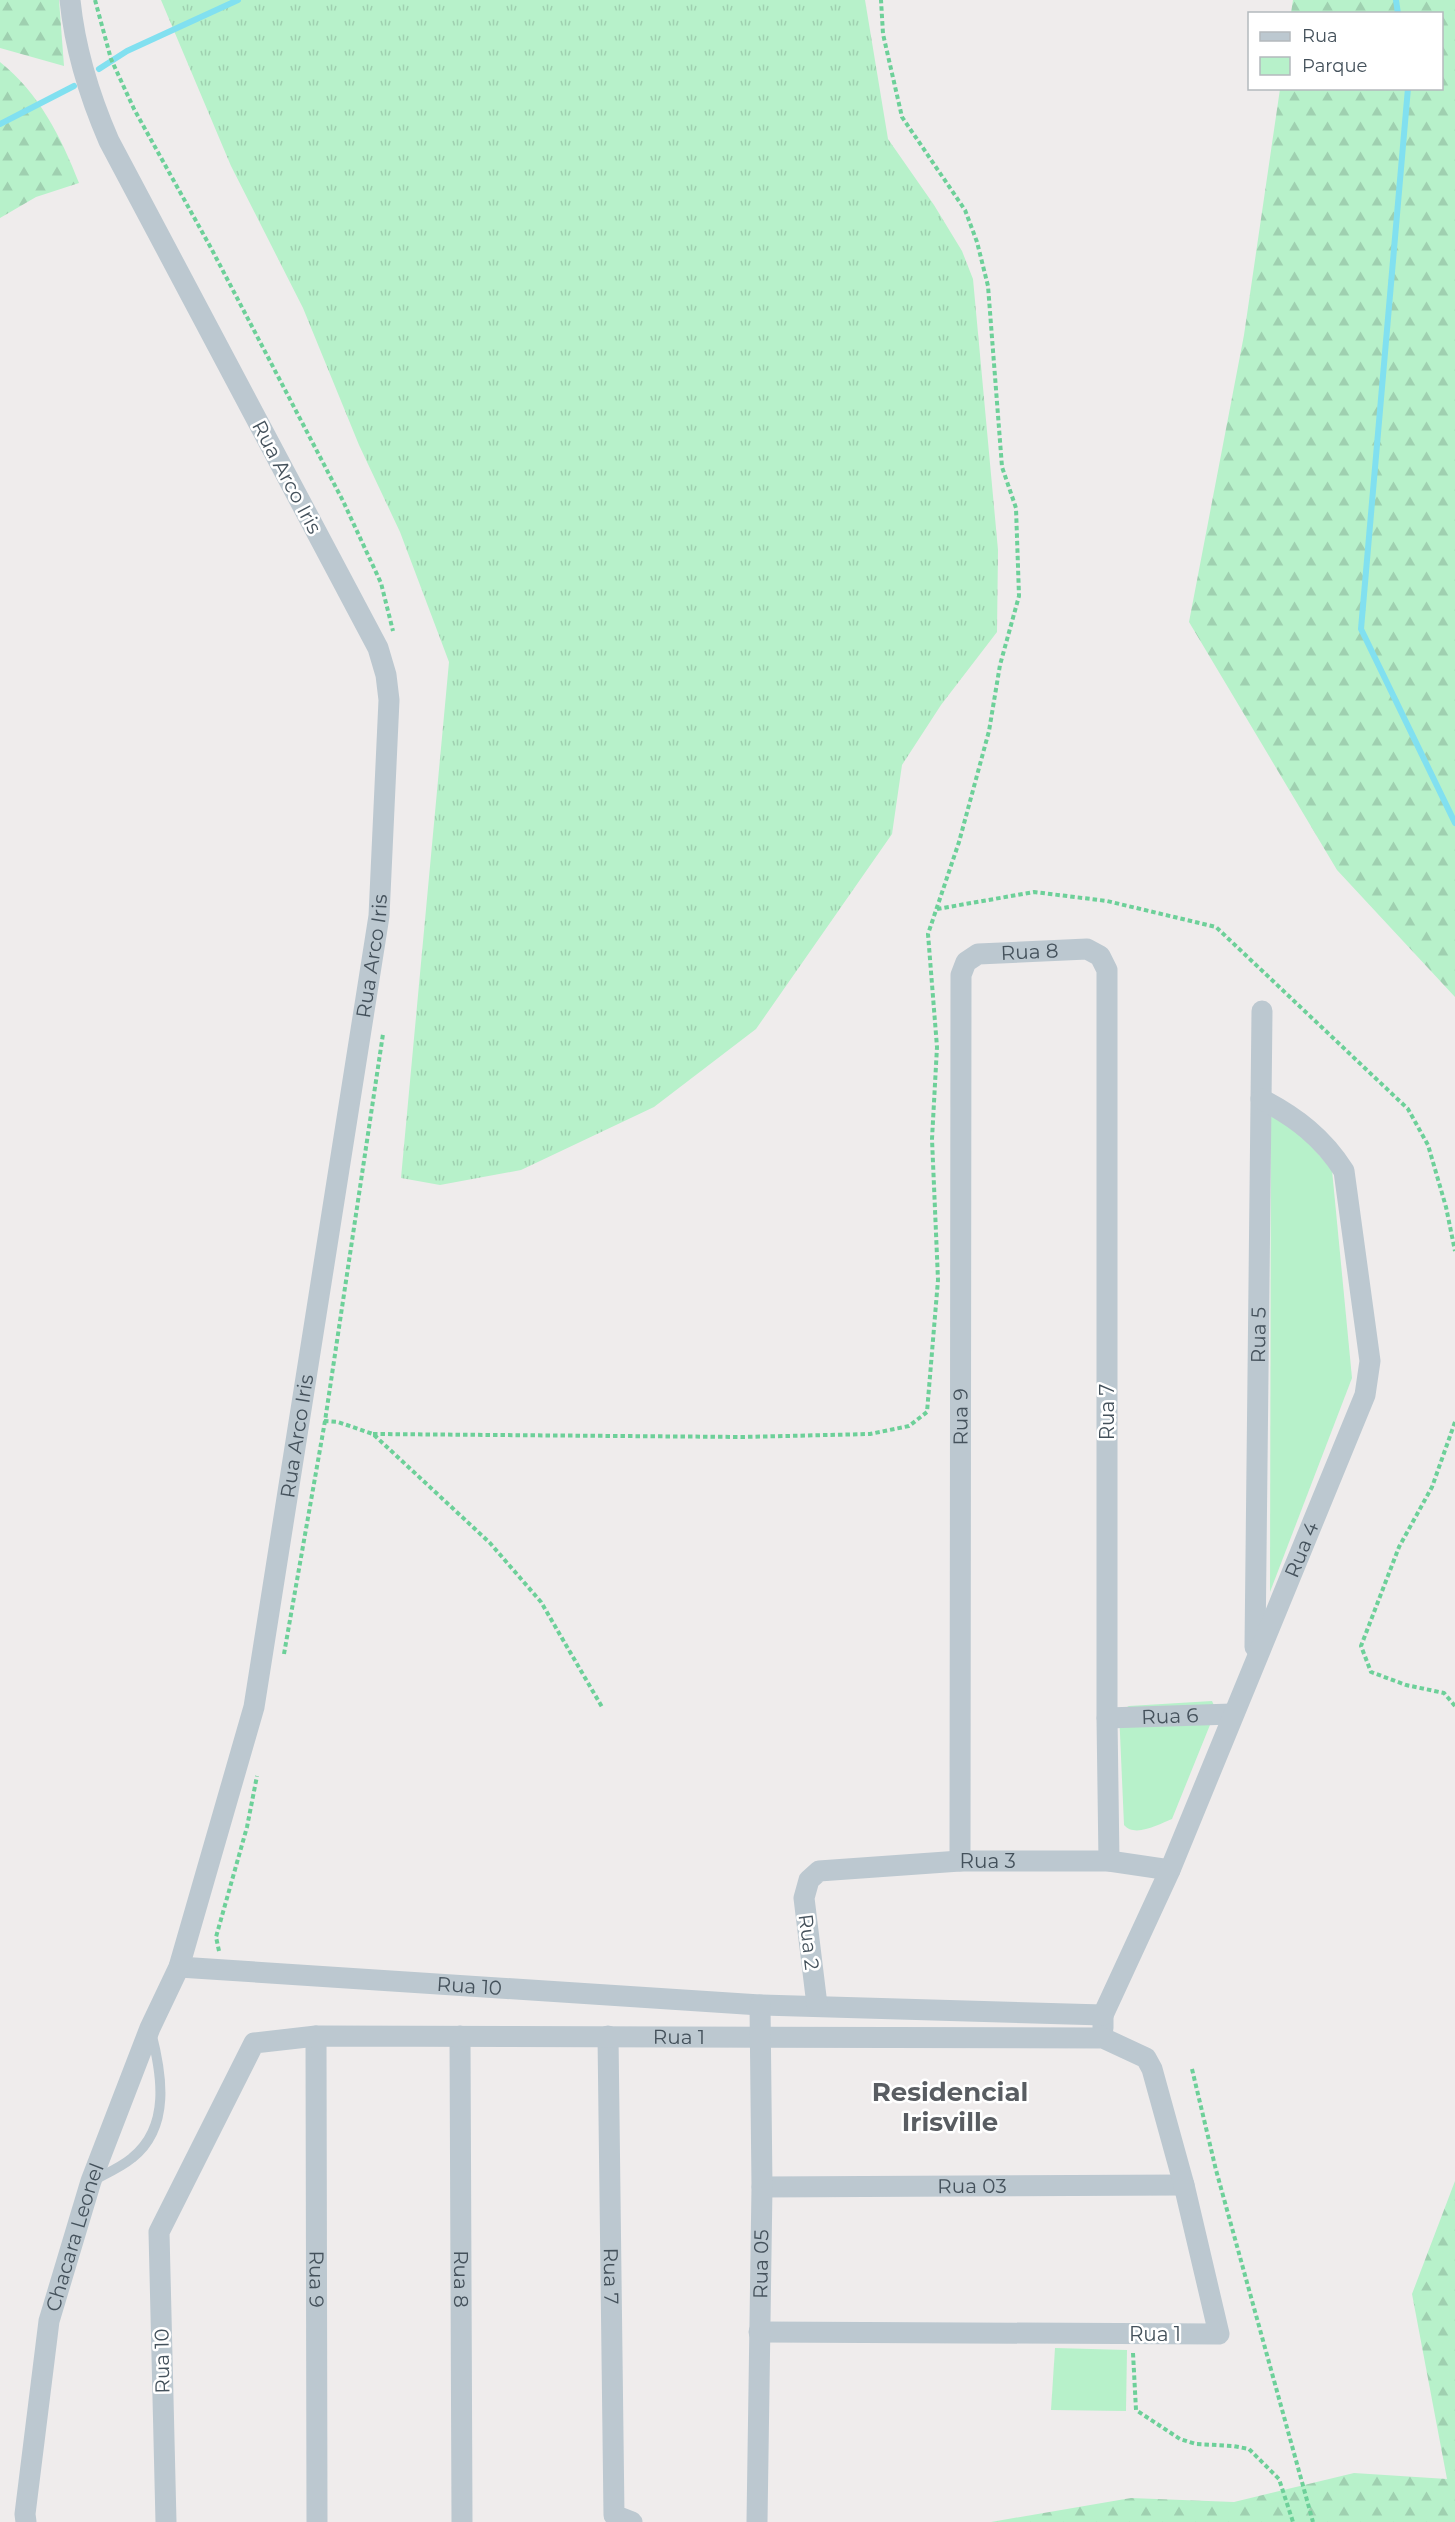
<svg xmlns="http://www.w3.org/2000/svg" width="1455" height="2522" font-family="Montserrat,sans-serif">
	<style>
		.grass { fill: url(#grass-tufts) }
		.forest { fill: url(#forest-firs) }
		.green { fill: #b7f1ca }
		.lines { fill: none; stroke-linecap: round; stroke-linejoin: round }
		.stream { stroke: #81e0f0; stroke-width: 6 }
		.path { stroke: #6dd099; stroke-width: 4; stroke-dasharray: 4.5 3; stroke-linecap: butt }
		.lane { stroke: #bcc8d0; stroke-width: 10 }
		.street { stroke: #bcc8d0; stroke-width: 21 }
		.labels { text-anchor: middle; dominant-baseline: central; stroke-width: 5; stroke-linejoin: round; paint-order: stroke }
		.street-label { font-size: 20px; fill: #44515b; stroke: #fff }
		.district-label { font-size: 26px; font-weight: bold; fill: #595d62; stroke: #fff }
	</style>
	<defs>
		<pattern id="grass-tufts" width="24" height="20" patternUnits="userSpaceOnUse" patternTransform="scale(1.5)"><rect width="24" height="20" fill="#b7f1ca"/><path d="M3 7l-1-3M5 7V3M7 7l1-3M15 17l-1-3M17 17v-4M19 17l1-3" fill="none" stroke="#9fd0b0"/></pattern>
		<pattern id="forest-firs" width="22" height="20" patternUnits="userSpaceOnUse" patternTransform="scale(1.5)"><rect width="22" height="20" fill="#b7f1ca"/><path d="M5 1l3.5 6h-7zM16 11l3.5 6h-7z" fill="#9fd0b0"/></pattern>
	</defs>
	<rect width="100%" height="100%" fill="#efecec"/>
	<!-- grass -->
	<polygon class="grass" points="161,0 865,0 888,139 934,205 962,251 973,279 998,550 997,632 941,705 902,765 892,834 756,1029 654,1107 521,1170 440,1185 401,1178 449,662 400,532 359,445 303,308 231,166"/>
	<!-- forest -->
	<g class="forest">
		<polygon points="0,0 59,0 64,66 0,48"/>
		<polygon points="1293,0 1455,0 1455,997 1337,870 1189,622 1244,335 1280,89 1442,88 1442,14 1291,13"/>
		<path d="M0,62c39,31 61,75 79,121l-43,14 -36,21z"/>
		<polygon points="1455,2181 1455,2522 991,2522 1131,2498 1234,2502 1354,2473 1447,2479 1412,2294"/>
	</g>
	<!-- green -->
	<g class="green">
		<polygon points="1275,1111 1295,1127 1332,1170 1352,1378 1270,1592 1271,1117"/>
		<path d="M1212,1701l4,9 -44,109c-13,5 -37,19 -48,6l-5,-114 10,-5z"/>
		<polygon points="1055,2348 1127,2350 1126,2411 1051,2410"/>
	</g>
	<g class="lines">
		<!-- stream -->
		<g class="stream">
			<polyline points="1396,0 1398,14"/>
			<polyline points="99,69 127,51 238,0"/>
			<polyline points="1408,88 1361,629 1455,823"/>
			<polyline points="0,124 74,86"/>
		</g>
		<!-- path -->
		<g class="path">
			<polyline points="95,0 111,59 134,109 211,248 343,501 381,583 393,631"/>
			<polyline points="937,909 1034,892 1107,901 1216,927 1408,1109 1428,1145 1446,1207 1455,1251"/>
			<polyline points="324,1421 338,1422 373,1434 490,1543 541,1602 602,1707"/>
			<polyline points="1455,1422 1432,1487 1399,1547 1361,1646 1371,1672 1406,1685 1444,1693 1455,1706"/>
			<polyline points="373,1434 742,1437 870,1434 909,1426 927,1412 938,1280 932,1139 937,1047 928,934 959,842 989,731 1000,665 1019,596 1016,508 1002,467 988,286 977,242 965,210 902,117 883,34 881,0"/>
			<polyline points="284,1654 325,1421 383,1034"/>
			<polyline points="219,1951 216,1937 247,1827 257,1776"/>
			<polyline points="1192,2069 1216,2170 1313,2522"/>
			<polyline points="1133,2353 1136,2410 1180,2439 1196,2444 1233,2446 1249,2449 1279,2479 1293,2522"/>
		</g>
		<!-- lane -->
		<path class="lane" d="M92,2181c13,-7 28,-13 40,-23 39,-31 30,-84 19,-126"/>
		<!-- street -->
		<g class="street">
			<path id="s1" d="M1255,1647l7,-636"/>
			<path id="s2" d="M1107,1718l125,-4"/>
			<path id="s3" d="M960,1861l1,-886 5,-13 12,-8 109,-5 13,7 7,14v748l2,143"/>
			<path id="s4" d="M179,1967l581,38 343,10v13"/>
			<path id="s5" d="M817,2005l-13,-107 5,-18 10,-9 141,-10h149l61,9"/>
			<path id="s6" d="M1103,2015l67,-145 195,-475 5,-34 -26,-190c-21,-33 -48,-54 -83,-72"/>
			<path id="s7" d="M316,2036l1,486"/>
			<path id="s8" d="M460,2036l2,486"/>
			<path id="s9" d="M608,2036l6,479 18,7"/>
			<path id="s10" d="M762,2187l422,-2"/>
			<path id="s11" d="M26,2522l-1,-8 24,-193 42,-140 59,-153 29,-61 75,-260 125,-791 10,-216 -3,-25 -8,-27 -269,-507c-20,-46 -34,-91 -39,-141"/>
			<path id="s12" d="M166,2522l-7,-290 95,-189 62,-7 787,2 43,20 6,11 32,116 35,149 -460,-2"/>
			<path id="s13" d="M757,2522l5,-335 -2,-182"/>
		</g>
	</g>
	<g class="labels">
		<!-- street labels -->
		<g class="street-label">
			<text transform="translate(287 477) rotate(62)">Rua Arco Iris</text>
			<text stroke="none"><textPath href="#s3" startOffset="966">Rua 8</textPath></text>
			<text stroke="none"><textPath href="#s11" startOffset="1611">Rua Arco Iris</textPath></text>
			<text stroke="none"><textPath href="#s1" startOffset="312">Rua 5</textPath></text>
			<text transform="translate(1107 1412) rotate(-90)">Rua 7</text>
			<text stroke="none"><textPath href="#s3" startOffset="444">Rua 9</textPath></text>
			<text stroke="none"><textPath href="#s11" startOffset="1125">Rua Arco Iris</textPath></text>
			<text stroke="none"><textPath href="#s6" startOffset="506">Rua 4</textPath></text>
			<text stroke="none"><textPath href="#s2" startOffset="63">Rua 6</textPath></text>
			<text stroke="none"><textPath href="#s5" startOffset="309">Rua 3</textPath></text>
			<text transform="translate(809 1942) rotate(83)">Rua 2</text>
			<text stroke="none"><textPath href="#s4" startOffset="291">Rua 10</textPath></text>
			<text stroke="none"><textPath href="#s12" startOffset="927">Rua 1</textPath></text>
			<text stroke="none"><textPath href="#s10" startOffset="210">Rua 03</textPath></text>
			<text stroke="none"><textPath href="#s11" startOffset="290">Chacara Leonel</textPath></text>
			<text stroke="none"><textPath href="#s13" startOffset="258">Rua 05</textPath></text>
			<text stroke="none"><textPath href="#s9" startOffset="240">Rua 7</textPath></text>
			<text stroke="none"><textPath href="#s7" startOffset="243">Rua 9</textPath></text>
			<text stroke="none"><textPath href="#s8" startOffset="243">Rua 8</textPath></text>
			<text x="1155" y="2334">Rua 1</text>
			<text transform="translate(162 2361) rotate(-91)">Rua 10</text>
		</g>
		<!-- district labels -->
		<g class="district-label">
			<text x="950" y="2092">Residencial<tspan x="950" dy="30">Irisville</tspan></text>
		</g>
	</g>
	<!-- legend -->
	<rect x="1248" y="12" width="195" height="78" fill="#ffffff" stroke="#b4b9bd" stroke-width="1.5"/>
	<rect x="1260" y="32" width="30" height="9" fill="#bcc8d0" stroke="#b4b9bd" stroke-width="1.5"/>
	<text x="1302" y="42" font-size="18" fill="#44515b">Rua</text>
	<rect x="1260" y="57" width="30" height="18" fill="#b7f1ca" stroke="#b4b9bd" stroke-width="1.5"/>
	<text x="1302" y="72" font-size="18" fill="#44515b">Parque</text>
</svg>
